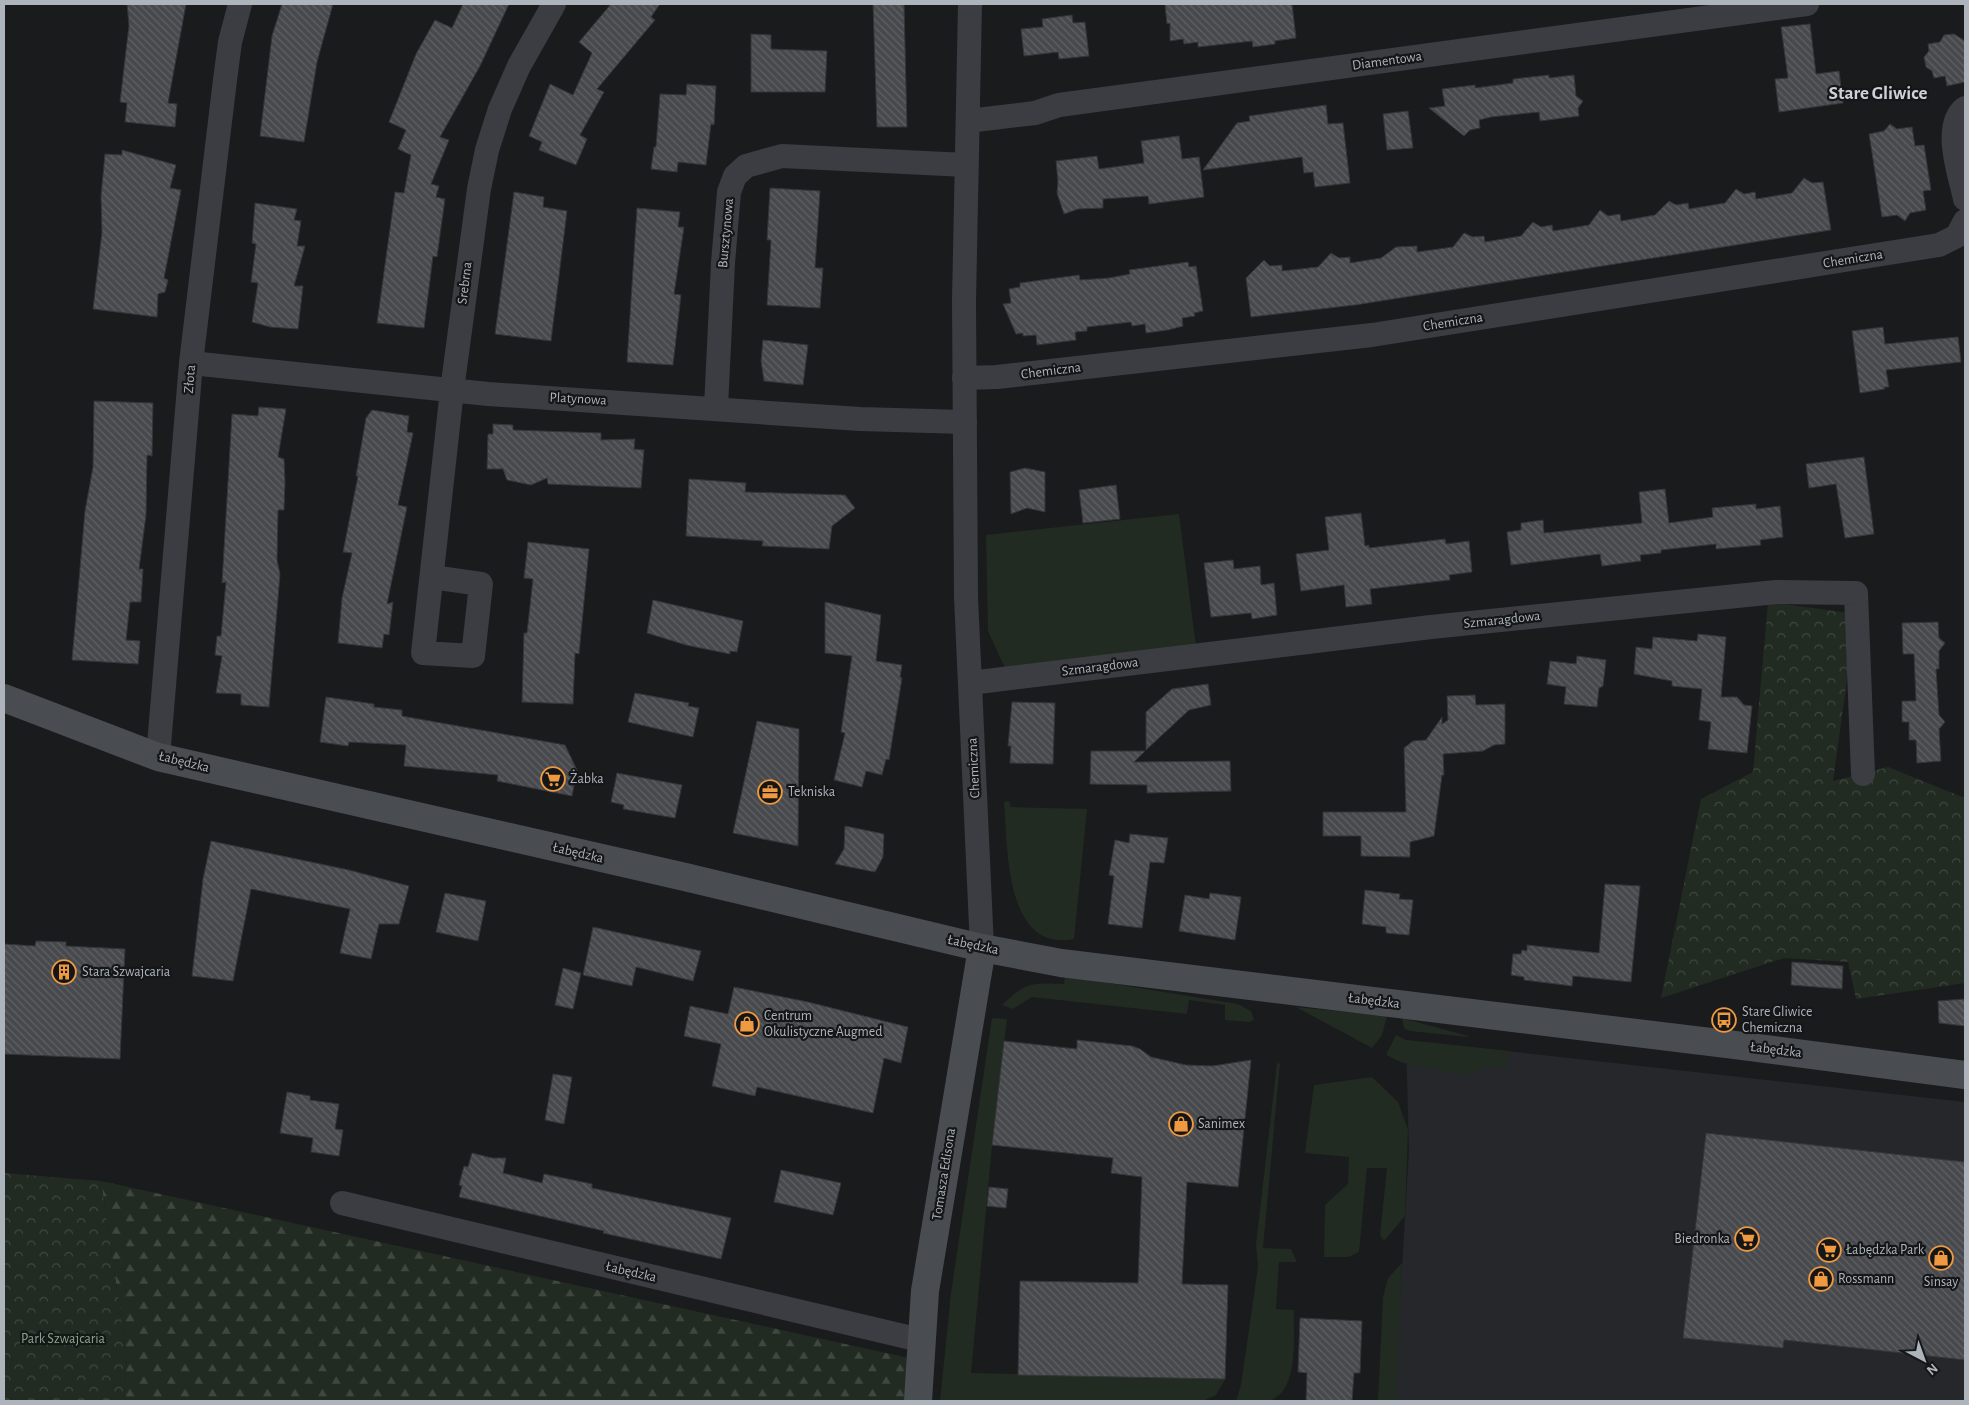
<svg xmlns="http://www.w3.org/2000/svg" width="1969" height="1405" font-family="'Alegreya Sans',sans-serif">
	<style>
		.built { fill: #26272a }
		.grass { fill: #222b22 }
		.forest { fill: url(#forest-firs) }
		.park { fill: url(#park-crowns) }
		.building { fill: url(#building-back-hatch); stroke: #343539 }
		.lines { fill: none; stroke-linecap: round; stroke-linejoin: round }
		.street { stroke: #3b3d42; stroke-width: 24 }
		.secondary { stroke: #494d52; stroke-width: 28 }
		.labels { text-anchor: middle; dominant-baseline: central; stroke-width: 4.5; stroke-linejoin: round; paint-order: stroke }
		.street-label { font-size: 14px; fill: #adb4bc; stroke: #151618 }
		.poi-label { font-size: 14px; fill: #adb4bc; stroke: #151618; text-anchor: start }
		.park-label { font-size: 14px; fill: #88a685; stroke: #151618 }
		.district-label { font-size: 19px; font-weight: bold; fill: #ced2d8; stroke: #151618 }
	</style>
	<defs>
		<pattern id="forest-firs" width="22" height="20" patternUnits="userSpaceOnUse" patternTransform="scale(1.25)"><rect width="22" height="20" fill="#222b22"/><path d="M5 1l3.5 6h-7zM16 11l3.5 6h-7z" fill="#3f4740"/></pattern>
		<pattern id="park-crowns" width="20" height="18" patternUnits="userSpaceOnUse" patternTransform="scale(1.25)"><rect width="20" height="18" fill="#222b22"/><path d="M2 6a3 3 0 1 1 6 0M12 15a3 3 0 1 1 6 0" fill="none" stroke="#3f4740"/></pattern>
		<pattern id="building-back-hatch" width="6" height="6" patternUnits="userSpaceOnUse" patternTransform="scale(1.25)"><rect width="6" height="6" fill="#47494d"/><path d="M-1 5l2 2M0 0l6 6M5-1l2 2" fill="none" stroke="#5f6165"/></pattern>
	</defs>
	<rect width="100%" height="100%" fill="#1a1b1d"/>
	<!-- built -->
	<polygon class="built" points="1406,1040 1965,1102 1965,1401 1394,1401 1409,1150"/>
	<!-- grass -->
	<g class="grass">
		<polygon points="1179,514 1196,646 1005,668 988,631 986,535"/>
		<path d="M1009,801l2,6 76,2 -13,130c-70,14 -66,-93 -70,-137z"/>
		<path d="M1065,976l173,28 13,7 3,9 -4,2 -25,-2v-15l-36,-5 -2,14 -155,-17 -19,12 -11,-4c24,-23 29,-22 62,-21z"/>
		<polygon points="1296,1007 1387,1016 1382,1035 1372,1048"/>
		<polygon points="992,1018 1007,1019 992,1145 971,1373 1225,1379 1216,1395 1203,1401 940,1401 951,1293"/>
		<polygon points="1402,1018 1468,1036 1468,1037 1410,1031 1404,1028"/>
		<polygon points="1396,1035 1406,1040 1509,1051 1505,1068 1485,1068 1466,1075 1453,1073 1403,1063 1386,1055"/>
		<path d="M1280,1063l-17,185 28,1 6,13h-18l-3,47 18,1c-1,25 6,83 -26,91 -9,3 -22,0 -32,0l5,-16 17,-118 -2,-23 21,-180z"/>
		<polygon points="1372,1077 1398,1102 1408,1130 1405,1216 1384,1241 1380,1235 1387,1168 1367,1168 1359,1252 1348,1257 1324,1257 1325,1205 1348,1184 1349,1157 1305,1153 1314,1085"/>
		<polygon points="1402,1263 1396,1401 1378,1401 1383,1297 1388,1278"/>
	</g>
	<!-- forest -->
	<polygon class="forest" points="101,1181 909,1358 912,1401 124,1401 127,1358"/>
	<!-- park -->
	<g class="park">
		<polygon points="1768,602 1856,614 1833,781 1888,767 1965,798 1965,983 1856,999 1848,962 1784,958 1661,998 1701,799 1753,772"/>
		<polygon points="4,1173 101,1181 127,1358 124,1401 4,1401"/>
	</g>
	<!-- building -->
	<g class="building">
		<polygon points="127,4 186,4 168,103 177,104 175,127 125,122 127,103 120,102 129,25"/>
		<polygon points="282,4 333,4 317,62 304,142 260,136 272,36"/>
		<polygon points="463,4 509,4 480,66 440,137 449,140 431,184 439,186 436,197 445,199 437,257 433,256 424,328 377,323 395,192 404,193 411,155 398,149 406,130 389,122 416,54 435,20 452,28"/>
		<polygon points="611,4 660,4 651,17 655,20 597,89 604,92 580,135 587,139 576,165 539,150 542,142 529,136 550,84 573,95 592,53 579,42"/>
		<polygon points="873,4 904,4 907,127 877,127"/>
		<polygon points="1167,4 1292,4 1296,38 1275,41 1275,44 1253,47 1252,41 1198,47 1198,42 1184,44 1183,39 1170,41 1170,23 1167,24 1165,5"/>
		<polygon points="1072,15 1073,23 1085,22 1089,56 1059,59 1058,52 1024,56 1021,29 1043,27 1042,19"/>
		<polygon points="1810,24 1816,74 1839,71 1843,103 1779,112 1775,79 1788,78 1781,27"/>
		<polygon points="751,34 771,35 771,49 827,51 825,92 751,92"/>
		<polygon points="1954,34 1965,41 1965,82 1947,86 1945,76 1934,78 1932,71 1926,67 1924,57 1929,51 1928,44 1940,42 1944,35"/>
		<polygon points="1549,75 1549,78 1574,75 1576,96 1583,101 1578,108 1579,116 1540,121 1539,112 1491,117 1479,120 1480,128 1470,130 1464,136 1429,108 1445,106 1442,89 1475,85 1475,88 1513,83 1513,79"/>
		<polygon points="687,84 716,86 714,125 711,124 706,165 678,162 677,172 651,169 654,147 656,147 660,94 686,95"/>
		<polygon points="1326,105 1328,124 1343,123 1350,183 1315,187 1313,172 1304,173 1302,157 1203,170 1237,123 1250,121 1249,116"/>
		<polygon points="1408,111 1413,148 1387,150 1383,114"/>
		<polygon points="1890,124 1897,129 1912,127 1915,146 1924,145 1931,190 1923,191 1926,210 1910,213 1905,221 1897,215 1882,217 1875,172 1869,134 1884,131"/>
		<polygon points="1179,136 1182,159 1199,157 1204,197 1149,204 1148,196 1103,199 1103,208 1078,209 1064,214 1057,193 1058,181 1056,161 1097,156 1099,169 1144,163 1141,141"/>
		<polygon points="122,150 176,165 170,188 181,190 164,278 168,280 165,292 158,294 157,317 93,309 102,232 101,196 105,154 122,155"/>
		<polygon points="1804,178 1812,183 1823,182 1831,230 1355,305 1251,317 1246,278 1264,260 1270,266 1282,265 1282,271 1318,267 1331,253 1339,258 1350,257 1350,263 1381,258 1396,247 1417,246 1417,252 1453,247 1464,233 1473,237 1484,236 1485,242 1521,236 1533,222 1541,227 1552,225 1553,231 1589,225 1600,210 1608,216 1620,214 1621,221 1655,215 1669,201 1676,205 1688,203 1689,209 1725,203 1736,189 1744,194 1755,192 1756,199 1792,193"/>
		<polygon points="770,188 820,191 815,268 823,268 820,308 767,305 771,240 767,240"/>
		<polygon points="514,192 544,197 543,207 567,211 551,341 495,334"/>
		<polygon points="255,203 297,209 294,220 301,221 297,246 305,246 294,286 303,286 298,329 270,327 252,322 258,283 251,282 256,244 252,243"/>
		<polygon points="637,208 680,212 678,227 684,227 674,294 681,295 673,365 627,362"/>
		<polygon points="1188,262 1189,267 1196,266 1203,311 1194,313 1195,316 1182,318 1183,326 1168,330 1146,333 1145,324 1132,326 1131,322 1087,327 1087,331 1075,332 1076,340 1037,345 1036,335 1023,336 1023,333 1016,334 1003,304 1011,303 1009,289 1020,287 1020,283 1079,275 1080,280 1109,278 1130,274 1129,270"/>
		<polygon points="1883,327 1885,344 1958,337 1961,362 1886,370 1889,387 1884,387 1885,389 1860,393 1852,331"/>
		<polygon points="763,340 808,345 803,385 764,381 761,361"/>
		<polygon points="94,401 153,403 152,456 147,455 146,515 139,569 143,569 141,602 130,602 126,640 140,641 138,664 72,660 85,511 93,467"/>
		<polygon points="259,407 286,409 278,457 284,459 285,482 284,510 278,510 277,560 280,574 269,707 241,705 241,694 216,693 222,656 215,655 217,636 221,636 226,582 222,583 232,414 258,416"/>
		<polygon points="372,410 409,416 407,432 413,433 398,505 407,507 387,604 393,602 389,635 384,634 382,648 338,643 342,598 352,553 343,552 358,476 356,476 366,418"/>
		<polygon points="493,424 513,425 513,430 601,433 601,440 635,439 634,449 644,450 641,488 548,484 547,478 531,485 507,480 503,469 487,469 488,434 493,434"/>
		<polygon points="1864,457 1874,534 1845,538 1836,484 1809,488 1806,464"/>
		<polygon points="1025,468 1045,472 1045,512 1027,508 1011,514 1010,472"/>
		<polygon points="689,479 746,483 745,492 845,495 855,508 832,526 829,549 762,546 763,541 686,536"/>
		<polygon points="1116,485 1120,519 1083,523 1079,490"/>
		<polygon points="1665,489 1669,523 1713,517 1712,508 1756,504 1756,509 1780,506 1783,537 1760,540 1761,545 1716,549 1716,544 1661,550 1661,553 1640,555 1641,561 1602,566 1600,554 1511,565 1507,532 1521,530 1521,523 1543,520 1544,533 1642,523 1639,492"/>
		<polygon points="1361,513 1365,546 1369,545 1369,548 1445,539 1446,544 1469,541 1472,572 1449,575 1450,580 1370,589 1372,604 1346,607 1344,585 1301,591 1296,554 1329,550 1325,517"/>
		<polygon points="528,542 589,549 579,654 575,653 573,704 522,702 524,633 527,633 533,579 524,578"/>
		<polygon points="1233,560 1234,569 1260,566 1261,585 1274,583 1277,615 1252,619 1251,613 1211,617 1204,563"/>
		<polygon points="653,600 743,621 737,652 730,651 730,654 686,645 647,633"/>
		<polygon points="825,602 881,615 876,661 902,665 900,677 902,678 889,760 886,759 882,775 866,771 862,787 834,780 845,733 841,732 852,656 825,653"/>
		<polygon points="1938,622 1939,638 1945,643 1939,651 1939,669 1936,669 1939,715 1945,722 1939,729 1941,761 1917,763 1916,740 1909,740 1909,722 1902,722 1902,701 1916,701 1914,654 1903,654 1902,623"/>
		<polygon points="1698,634 1726,637 1721,697 1737,697 1744,705 1752,706 1747,753 1708,749 1711,722 1699,720 1702,689 1672,686 1672,681 1634,674 1636,647 1652,649 1653,637 1697,641"/>
		<polygon points="1577,656 1606,660 1603,686 1599,688 1597,707 1564,704 1566,687 1547,684 1550,661 1576,664"/>
		<polygon points="1208,684 1211,705 1189,710 1146,750 1146,712 1172,689"/>
		<polygon points="635,693 689,703 688,706 699,708 693,737 628,722"/>
		<polygon points="1475,695 1476,705 1505,704 1505,744 1494,745 1483,751 1443,754 1444,775 1442,775 1434,836 1410,842 1410,857 1361,856 1361,836 1323,836 1323,812 1406,812 1404,748 1413,741 1426,740 1442,717 1442,724 1448,720 1447,696"/>
		<polygon points="326,697 374,704 374,707 402,710 402,716 565,745 577,770 572,796 497,781 498,775 404,766 406,745 349,742 348,746 320,742"/>
		<polygon points="1012,702 1055,703 1053,764 1010,763 1011,746 1008,746"/>
		<polygon points="757,721 799,729 798,846 733,833"/>
		<polygon points="1091,751 1145,751 1134,762 1230,761 1231,791 1147,793 1147,785 1090,784"/>
		<polygon points="617,773 682,785 675,818 623,809 624,805 611,802"/>
		<polygon points="845,826 884,834 883,857 875,872 835,864 844,849"/>
		<polygon points="1130,834 1168,838 1164,863 1150,862 1142,928 1108,924 1114,876 1109,875 1115,840 1129,843"/>
		<polygon points="211,841 349,870 409,886 399,924 379,924 371,959 340,953 350,909 251,889 233,981 192,976 203,879"/>
		<polygon points="1605,884 1640,886 1631,982 1573,976 1572,986 1524,980 1524,977 1511,975 1513,954 1521,954 1522,950 1527,951 1527,945 1599,953"/>
		<polygon points="1365,890 1400,894 1399,899 1413,900 1409,935 1386,933 1386,927 1362,924"/>
		<polygon points="445,893 486,901 478,941 436,932"/>
		<polygon points="1210,893 1241,897 1235,940 1179,931 1185,895 1209,899"/>
		<polygon points="593,927 701,951 693,981 636,967 632,986 583,975"/>
		<polygon points="36,941 66,942 66,946 125,949 120,1059 4,1054 4,944 35,946"/>
		<polygon points="1792,962 1843,966 1842,989 1791,985"/>
		<polygon points="563,968 581,973 573,1009 555,1005"/>
		<polygon points="734,987 808,1002 908,1027 901,1063 884,1058 873,1113 757,1087 755,1096 712,1086 721,1044 684,1036 690,1006 728,1014"/>
		<polygon points="1965,999 1965,1026 1939,1023 1938,1001"/>
		<polygon points="1077,1040 1132,1046 1140,1049 1151,1057 1186,1065 1212,1066 1251,1060 1238,1187 1187,1182 1182,1284 1228,1285 1225,1379 1018,1375 1020,1281 1138,1283 1142,1177 1111,1173 1113,1158 992,1145 1004,1041 1077,1049"/>
		<polygon points="553,1074 572,1077 564,1124 545,1120"/>
		<polygon points="287,1092 310,1096 310,1100 339,1104 335,1129 343,1130 339,1156 311,1152 313,1138 280,1133"/>
		<polygon points="1706,1133 1965,1162 1965,1360 1784,1340 1783,1348 1683,1338"/>
		<polygon points="472,1153 492,1158 506,1158 503,1173 542,1183 544,1174 592,1184 592,1188 731,1218 721,1259 603,1233 604,1231 459,1197 462,1186 459,1185 464,1166 468,1167"/>
		<polygon points="781,1170 841,1183 833,1215 774,1202"/>
		<polygon points="989,1187 1008,1189 1006,1208 987,1206"/>
		<polygon points="1300,1318 1362,1321 1360,1373 1354,1373 1352,1401 1306,1401 1307,1373 1298,1372"/>
	</g>
	<g class="lines">
		<!-- street -->
		<g class="street">
			<polyline points="970,4 964,301 966,597 982,948"/>
			<path d="M1965,108c-23,18 -5,67 0,91"/>
			<polyline points="968,121 1035,113 1059,105 1807,4"/>
			<polyline points="191,363 488,394 860,419 965,422"/>
			<polyline points="964,378 997,377 1372,335 1939,245 1957,236 1965,221"/>
			<polyline points="716,407 723,263 729,192 735,176 746,166 782,156 966,165"/>
			<polyline points="432,577 481,584 473,656 423,653 452,390 479,189 487,150 500,109 519,66 554,4"/>
			<polyline points="970,683 1431,627 1776,592 1856,593 1863,774"/>
			<polyline points="158,757 191,363 225,80 230,42 240,4"/>
			<polyline points="342,1203 920,1340"/>
		</g>
		<!-- secondary -->
		<g class="secondary">
			<polyline points="4,698 158,757 685,877 982,948 1061,963 1727,1044 1965,1075"/>
			<polyline points="918,1401 925,1291 982,948"/>
		</g>
	</g>
	<!-- icons -->
	<defs>
		<g id="supermarket-ring" transform="scale(1.25)"><circle r="9.5" fill="#151618" stroke="#ef9940" stroke-width="1.5"/><path d="M-6-5.5h2.5l.6 2H6L4.5 2H-2.5L-4.4-4H-6ZM-1.5 3.2a1.3 1.3 0 1 0 .1 0ZM3 3.2a1.3 1.3 0 1 0 .1 0Z" fill="#ef9940"/></g>
		<g id="office-ring" transform="scale(1.25)"><circle r="9.5" fill="#151618" stroke="#ef9940" stroke-width="1.5"/><path d="M-6-3h4V-5.5h4V-3h4V5H-6ZM-1-4.5V-3h2v-1.5ZM-6 0V1H6V0Z" fill="#ef9940"/></g>
		<g id="building-ring" transform="scale(1.25)"><circle r="9.5" fill="#151618" stroke="#ef9940" stroke-width="1.5"/><path d="M-4-6H4V6H1V3H-1V6H-4ZM-2.5-4.3h1.7v1.8h-1.7ZM.8-4.3h1.7v1.8H.8ZM-2.5-1h1.7V.8h-1.7ZM.8-1h1.7V.8H.8Z" fill="#ef9940"/></g>
		<g id="bus-ring" transform="scale(1.25)"><circle r="9.5" fill="#151618" stroke="#ef9940" stroke-width="1.5"/><path d="M-5-6H5V4H4V6H2V4H-2V6H-4V4H-5ZM-3.5-4V0h7V-4ZM-3.5 1.2v1.5H-2V1.2ZM2 1.2v1.5H3.5V1.2Z" fill="#ef9940"/></g>
		<g id="shop-ring" transform="scale(1.25)"><circle r="9.5" fill="#151618" stroke="#ef9940" stroke-width="1.5"/><path d="M-5-2.5h2.3a2.7 3.5 0 0 1 5.4 0H5L5.5 6h-11ZM-1.5-2.5h3a1.5 2.3 0 0 0-3 0Z" fill="#ef9940"/></g>
	</defs>
	<g fill-rule="evenodd">
		<use href="#supermarket-ring" x="553" y="779"/>
		<use href="#office-ring" x="770" y="792"/>
		<use href="#building-ring" x="64" y="972"/>
		<use href="#bus-ring" x="1724" y="1020"/>
		<use href="#shop-ring" x="747" y="1024"/>
		<use href="#shop-ring" x="1181" y="1124"/>
		<use href="#supermarket-ring" x="1747" y="1239"/>
		<use href="#supermarket-ring" x="1829" y="1250"/>
		<use href="#shop-ring" x="1941" y="1258"/>
		<use href="#shop-ring" x="1821" y="1279"/>
	</g>
	<g class="labels">
		<!-- street labels -->
		<g class="street-label">
			<text transform="translate(1387 61) rotate(-8)">Diamentowa</text>
			<text transform="translate(726 233) rotate(-85)">Bursztynowa</text>
			<text transform="translate(1853 259) rotate(-9)">Chemiczna</text>
			<text transform="translate(465 283) rotate(-83)">Srebrna</text>
			<text transform="translate(1453 322) rotate(-9)">Chemiczna</text>
			<text transform="translate(1051 371) rotate(-7)">Chemiczna</text>
			<text transform="translate(190 379) rotate(-85)">Złota</text>
			<text transform="translate(578 399) rotate(3)">Platynowa</text>
			<text transform="translate(1502 620) rotate(-6)">Szmaragdowa</text>
			<text transform="translate(1100 667) rotate(-7)">Szmaragdowa</text>
			<text transform="translate(184 762) rotate(14)">Łabędzka</text>
			<text transform="translate(974 768) rotate(-93)">Chemiczna</text>
			<text transform="translate(578 853) rotate(13)">Łabędzka</text>
			<text transform="translate(973 945) rotate(12)">Łabędzka</text>
			<text transform="translate(1374 1001) rotate(7)">Łabędzka</text>
			<text transform="translate(1776 1050) rotate(7)">Łabędzka</text>
			<text transform="translate(944 1174) rotate(-81)">Tomasza Edisona</text>
			<text transform="translate(631 1272) rotate(13)">Łabędzka</text>
		</g>
		<!-- poi labels -->
		<g class="poi-label">
			<text x="570" y="779">Żabka</text>
			<text x="788" y="792">Tekniska</text>
			<text x="82" y="972">Stara Szwajcaria</text>
			<text x="1742" y="1012">Stare Gliwice<tspan x="1742" dy="16">Chemiczna</tspan></text>
			<text x="764" y="1016">Centrum<tspan x="764" dy="16">Okulistyczne Augmed</tspan></text>
			<text x="1198" y="1124">Sanimex</text>
			<text x="1730" y="1239" text-anchor="end">Biedronka</text>
			<text x="1846" y="1250">Łabędzka Park</text>
			<text x="1838" y="1279">Rossmann</text>
			<text x="1941" y="1282" text-anchor="middle">Sinsay</text>
		</g>
		<!-- park labels -->
		<g class="park-label">
			<text x="63" y="1339">Park Szwajcaria</text>
		</g>
		<!-- district labels -->
		<g class="district-label">
			<text x="1878" y="93">Stare Gliwice</text>
		</g>
	</g>
	<!-- border -->
	<rect width="1969" height="1405" fill="none" stroke="#adb4bc" stroke-width="10"/>
	<!-- north arrow -->
	<g transform="translate(1924 1360) rotate(139)" stroke="#151618" stroke-width="4" paint-order="stroke">
	<path d="M0-4L9 19L0 12L-9 19Z" fill="#adb4bc"/>
	<text y="-8" font-size="14" font-weight="bold" text-anchor="middle" fill="#adb4bc">N</text>
	</g>
</svg>
